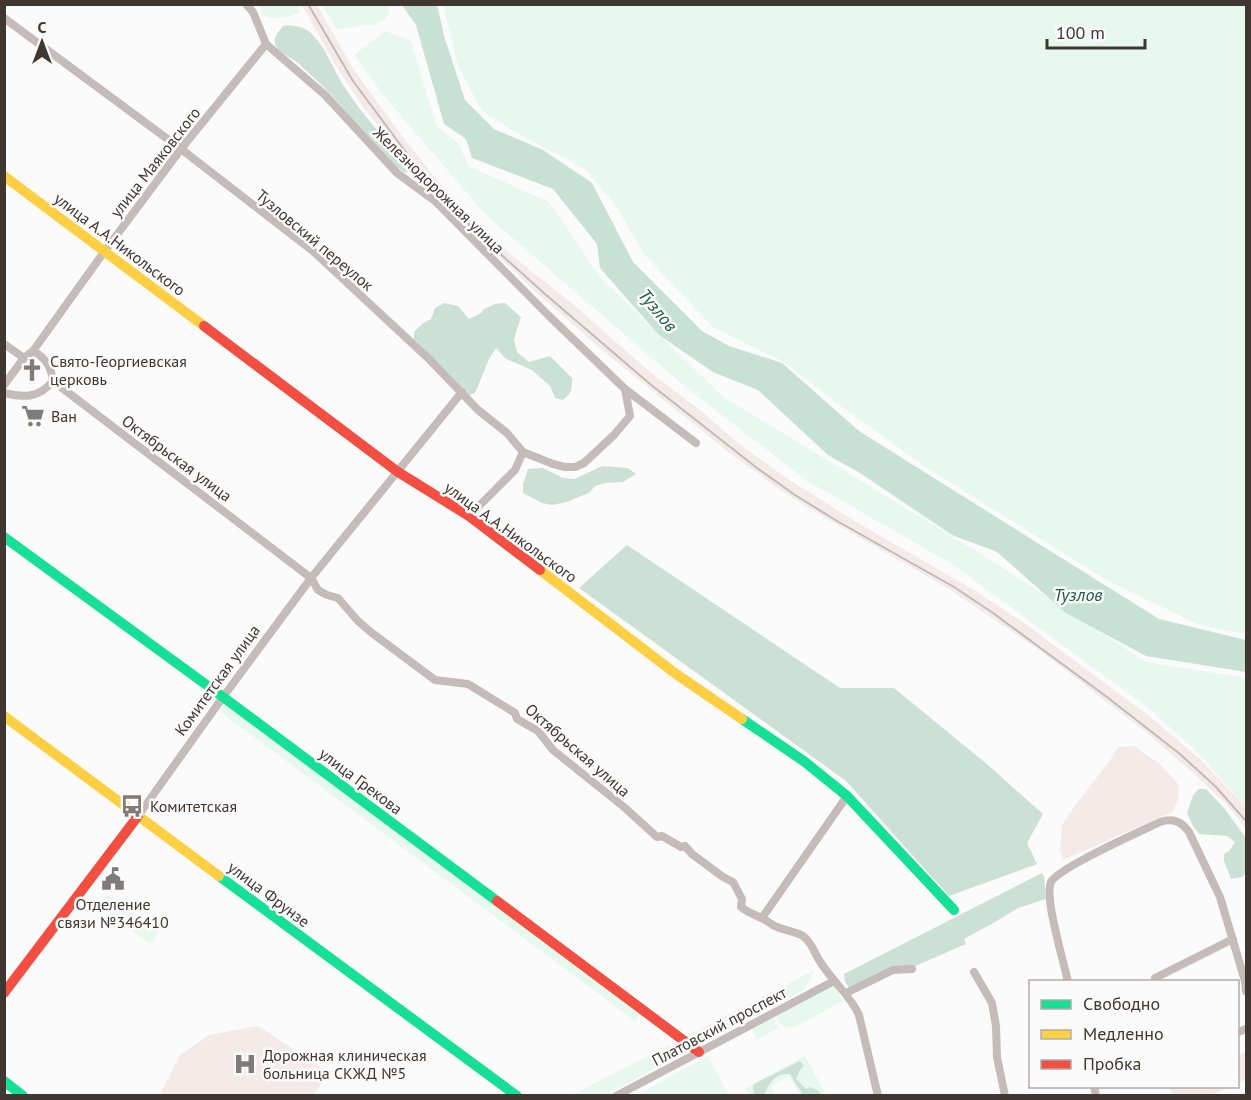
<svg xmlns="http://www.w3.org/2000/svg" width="1251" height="1100" font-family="'PT Sans',sans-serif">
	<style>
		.built { fill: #f4ebe9 }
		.green { fill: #e7f8ef }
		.forest { fill: #cce1d6 }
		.water { fill: #c7e2d4 }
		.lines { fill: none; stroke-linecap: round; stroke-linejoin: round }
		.street { stroke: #c5bbb9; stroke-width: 8 }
		.fast { stroke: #16e098; stroke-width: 10 }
		.slow { stroke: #ffcf43; stroke-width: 10 }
		.jam { stroke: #f24e42; stroke-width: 10 }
		.rail { stroke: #c0bab9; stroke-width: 2 }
		.labels { text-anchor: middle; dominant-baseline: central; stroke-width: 5; stroke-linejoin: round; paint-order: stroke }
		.street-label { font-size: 16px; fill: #403632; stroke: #fbfbfb }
		.poi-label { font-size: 16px; fill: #403632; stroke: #fbfbfb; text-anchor: start }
		.water-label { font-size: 18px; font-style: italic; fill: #1d5e44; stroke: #fbfbfb }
	</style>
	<rect width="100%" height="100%" fill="#fbfbfb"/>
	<!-- built -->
	<g class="built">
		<polygon points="302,5 317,5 352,67 402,136 440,184 477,223 510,254 574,305 650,372 700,410 738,443 788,479 858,523 974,590 1024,623 1148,715 1200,759 1246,807 1246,828 1225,803 1193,773 1147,733 1042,652 949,589 822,516 782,491 732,455 602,350 537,293 447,207 380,128 363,107 335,64"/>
		<polygon points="1134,746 1160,764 1179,785 1178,801 1172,812 1063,860 1060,849 1062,825 1074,807 1111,759 1118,747"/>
		<polygon points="258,1026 328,1072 314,1095 160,1095 180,1055 209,1035"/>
		<polygon points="1246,1051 1246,1079 1238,1083 1238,1055"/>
		<polygon points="1169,1087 1169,1086 1229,1087 1210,1096 1173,1095"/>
	</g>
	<!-- green -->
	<g class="green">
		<path d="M260,5h37l3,7c-12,6 -26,9 -38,3z"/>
		<polygon points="322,5 388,5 389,13 384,20 372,26 363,25 352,28 337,29"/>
		<polygon points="443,5 1246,5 1246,634 1200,625 1110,582 927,468 835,402 784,362 713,327 644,254 616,206 585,169 513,131 482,111 458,66"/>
		<polygon points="385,31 411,41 436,125 459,144 468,166 549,202 600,277 722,396 997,564 1146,662 1246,678 1246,808 1233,792 1194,749 1151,710 952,564 809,482 689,390 486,215 384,96 354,55"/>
		<polygon points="223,705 229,705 641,1012 635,1021 218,710"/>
		<polygon points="107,895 158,933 150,944 99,905"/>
		<polygon points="815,970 804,990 698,1047 687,1036"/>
		<polygon points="833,983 843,1001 793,1028 781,1026 775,1013"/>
		<polygon points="772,1015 779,1028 757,1039 750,1026"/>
		<polygon points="669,1045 685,1053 605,1095 572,1095"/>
		<polygon points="708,1056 728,1094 725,1096 644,1095 642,1092"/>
		<polygon points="805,1056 826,1095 800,1095 789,1076 771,1086 775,1095 749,1095 745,1088"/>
	</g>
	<!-- forest -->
	<g class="forest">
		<path d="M289,25c5,1 13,2 18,5 18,13 26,40 38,58 18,28 41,51 61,76l1,9c-18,-4 -53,-52 -67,-68 -12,-15 -28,-29 -42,-42 -7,-6 -18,-9 -22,-17 -4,-7 2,-14 7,-20z"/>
		<path d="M444,303l14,3 11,13 12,-6 3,-4 11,-5 10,-1 16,14 -7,22 3,13 12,10 21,-6 22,22c0,12 0,14 -9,22l-8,-2 -5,-12 -18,-16 -26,-11 -10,-11 -7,11 -14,34 -6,2 -55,-56v-7l8,-8 9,-5 4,-11z"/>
		<polygon points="602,466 628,468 636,474 623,482 605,483 595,486 589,493 576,498 567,502 552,505 542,503 523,493 523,484 528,469 543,468 563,478 575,479"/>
		<polygon points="627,545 840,688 894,688 988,765 1043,814 1027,843 1037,864 949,896 846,781 579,588"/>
		<polygon points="1199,789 1206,789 1224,808 1246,838 1246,873 1242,877 1231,879 1224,861 1224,854 1229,851 1235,842 1227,836 1199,834 1193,826 1187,813 1193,795"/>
		<polygon points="1042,873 1044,876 1046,899 1018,908 995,922 964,939 966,944 913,967 892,967 850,989 845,982 844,974"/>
		<path d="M800,1061l4,5 -4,4 -4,9 10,10 4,-2 7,3 5,5h-19l-13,-21c-3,0 -7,0 -10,1 -7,2 -14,14 -16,20h-10l-1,-9 3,-3z"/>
	</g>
	<!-- water -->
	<polygon class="water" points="402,5 437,5 445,39 465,100 494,129 543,150 592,183 633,262 702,331 729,346 782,363 859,431 1159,619 1246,640 1246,672 1146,656 1066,613 997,552 952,535 860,473 828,455 758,390 713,372 659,335 600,268 597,244 553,189 472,158 466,139 444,124 416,25"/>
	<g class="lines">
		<!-- street -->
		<g class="street">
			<polyline points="246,4 253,12 266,44 325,95 397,173 435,201 548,315 625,389 696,443"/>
			<polyline points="4,18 181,149 313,251 429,359 478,410 507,433 523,452 515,470 469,516"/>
			<polyline points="4,344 24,358"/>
			<path d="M53,381l258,197 7,12 9,5 11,3 20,23 14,12 63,47 33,4 47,29 2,6 21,12 15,19 71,57 33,30 5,-1 19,11 4,-1 7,8 31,23 10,5 9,17 -1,8c7,6 13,7 20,11 6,2 10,7 16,9 8,3 19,5 26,9 9,6 12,19 18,27 12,19 29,32 38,52l19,81"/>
			<polyline points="4,385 24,358 33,351 104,252 181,149 266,44"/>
			<path d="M4,393c21,5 35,5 49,-12 -2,-14 -7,-23 -20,-30"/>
			<polyline points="523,452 553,464 565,467 575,467 584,463 614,435 630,416 625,389"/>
			<polyline points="138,816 223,697 311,578 462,392"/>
			<polyline points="762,918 847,796"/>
			<polyline points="974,972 992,1003 996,1026 997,1057 1005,1096"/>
			<polyline points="1155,978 1233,939"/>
			<path d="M1068,982c-4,-20 -24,-84 -17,-100 7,-14 90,-51 109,-60 13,-4 21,-1 29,10l31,65 25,84 1,10"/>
			<polyline points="846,993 893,970 912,969"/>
			<polyline points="1238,1032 1246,1029"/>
			<polyline points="1094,1086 1096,1096"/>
			<polyline points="616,1096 834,981"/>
		</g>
		<!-- fast -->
		<g class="fast">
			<polyline points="4,537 223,697 497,901"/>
			<polyline points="742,719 805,762 847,796 954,910"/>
			<polyline points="219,876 517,1096"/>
			<polyline points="4,1081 23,1096"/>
		</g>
		<!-- slow -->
		<g class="slow">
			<polyline points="4,176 204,326"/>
			<polyline points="540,570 676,674 742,719"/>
			<polyline points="4,716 219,876"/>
		</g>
		<!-- jam -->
		<g class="jam">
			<polyline points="204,326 398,472 469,516 540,570"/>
			<polyline points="497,901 699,1052"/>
			<polyline points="4,993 138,816"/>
		</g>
		<!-- rail -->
		<polyline class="rail" points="308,4 353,81 411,159 442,196 476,232 545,294 650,384 757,468 795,495 837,521 954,587 993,613 1107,697 1180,754 1216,787 1246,821"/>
	</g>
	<!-- icons -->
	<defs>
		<g id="church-bare" transform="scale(1.8)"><path d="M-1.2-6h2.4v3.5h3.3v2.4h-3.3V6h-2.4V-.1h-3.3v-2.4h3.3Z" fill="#817b78" stroke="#fbfbfb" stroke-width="2.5" paint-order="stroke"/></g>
		<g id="supermarket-bare" transform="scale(1.8)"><path d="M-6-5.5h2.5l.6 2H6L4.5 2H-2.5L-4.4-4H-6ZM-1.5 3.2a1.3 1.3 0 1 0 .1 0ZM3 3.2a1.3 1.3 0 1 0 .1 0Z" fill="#817b78" stroke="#fbfbfb" stroke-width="2.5" paint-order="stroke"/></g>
		<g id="bus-bare" transform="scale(1.8)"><path d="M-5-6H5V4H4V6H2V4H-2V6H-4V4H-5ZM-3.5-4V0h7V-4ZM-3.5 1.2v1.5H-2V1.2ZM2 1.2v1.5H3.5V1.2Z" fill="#817b78" stroke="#fbfbfb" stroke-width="2.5" paint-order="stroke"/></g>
		<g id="civic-bare" transform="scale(1.8)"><path d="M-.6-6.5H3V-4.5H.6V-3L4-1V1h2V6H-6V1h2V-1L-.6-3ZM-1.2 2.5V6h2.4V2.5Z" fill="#817b78" stroke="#fbfbfb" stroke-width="2.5" paint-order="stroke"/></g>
		<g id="hospital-bare" transform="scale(1.8)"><path d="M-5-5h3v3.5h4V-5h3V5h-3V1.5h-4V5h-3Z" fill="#817b78" stroke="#fbfbfb" stroke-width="2.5" paint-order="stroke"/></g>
	</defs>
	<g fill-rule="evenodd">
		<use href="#church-bare" x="32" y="370"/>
		<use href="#supermarket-bare" x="33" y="416"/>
		<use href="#bus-bare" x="132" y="806"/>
		<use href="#civic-bare" x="113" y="879"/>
		<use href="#hospital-bare" x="245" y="1064"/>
	</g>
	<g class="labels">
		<!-- street labels -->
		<g class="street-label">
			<text transform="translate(155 162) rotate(-52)">улица Маяковского</text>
			<text transform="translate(439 190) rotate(44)">Железнодорожная улица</text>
			<text transform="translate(315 240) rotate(40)">Тузловский переулок</text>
			<text transform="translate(120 244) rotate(37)">улица А.А.Никольского</text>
			<text transform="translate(177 458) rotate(37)">Октябрьская улица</text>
			<text transform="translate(511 532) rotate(36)">улица А.А.Никольского</text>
			<text transform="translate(217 680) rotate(-54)">Комитетская улица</text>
			<text transform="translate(578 750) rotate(41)">Октябрьская улица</text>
			<text transform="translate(361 781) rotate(37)">улица Грекова</text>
			<text transform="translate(269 894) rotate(37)">улица Фрунзе</text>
			<text transform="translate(719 1026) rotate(-28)">Платовский проспект</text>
		</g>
		<!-- poi labels -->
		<g class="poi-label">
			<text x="50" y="361">Свято-Георгиевская<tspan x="50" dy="18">церковь</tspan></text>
			<text x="51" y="416">Ван</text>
			<text x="150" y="806">Комитетская</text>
			<text x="113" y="904" text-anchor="middle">Отделение<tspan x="113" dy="18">связи №346410</tspan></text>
			<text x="263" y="1055">Дорожная клиническая<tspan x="263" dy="18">больница СКЖД №5</tspan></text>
		</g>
		<!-- water labels -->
		<g class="water-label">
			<text transform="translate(658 310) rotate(50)">Тузлов</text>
			<text x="1078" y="594">Тузлов</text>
		</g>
	</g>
	<!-- border -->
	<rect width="1251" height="1100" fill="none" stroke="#403632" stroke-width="12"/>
	<!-- legend -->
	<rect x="1029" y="980" width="210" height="108" fill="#fbfbfb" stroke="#b0acab" stroke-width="1.5"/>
	<rect x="1041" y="1000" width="30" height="9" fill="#16e098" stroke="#b0acab" stroke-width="1.5"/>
	<text x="1083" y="1010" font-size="18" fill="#403632">Свободно</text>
	<rect x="1041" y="1030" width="30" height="9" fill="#ffcf43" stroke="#b0acab" stroke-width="1.5"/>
	<text x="1083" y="1040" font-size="18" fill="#403632">Медленно</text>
	<rect x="1041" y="1060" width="30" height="9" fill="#f24e42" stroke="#b0acab" stroke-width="1.5"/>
	<text x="1083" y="1070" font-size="18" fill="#403632">Пробка</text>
	<!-- north arrow -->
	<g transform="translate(42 42)" stroke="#fbfbfb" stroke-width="4.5" paint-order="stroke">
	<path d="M0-4.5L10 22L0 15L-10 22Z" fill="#403632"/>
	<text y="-9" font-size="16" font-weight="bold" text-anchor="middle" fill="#403632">С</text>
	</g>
	<!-- scale -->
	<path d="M1047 39v9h98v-9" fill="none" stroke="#403632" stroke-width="3"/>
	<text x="1056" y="39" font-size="18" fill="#403632" stroke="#fbfbfb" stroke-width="4.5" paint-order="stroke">100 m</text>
</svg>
